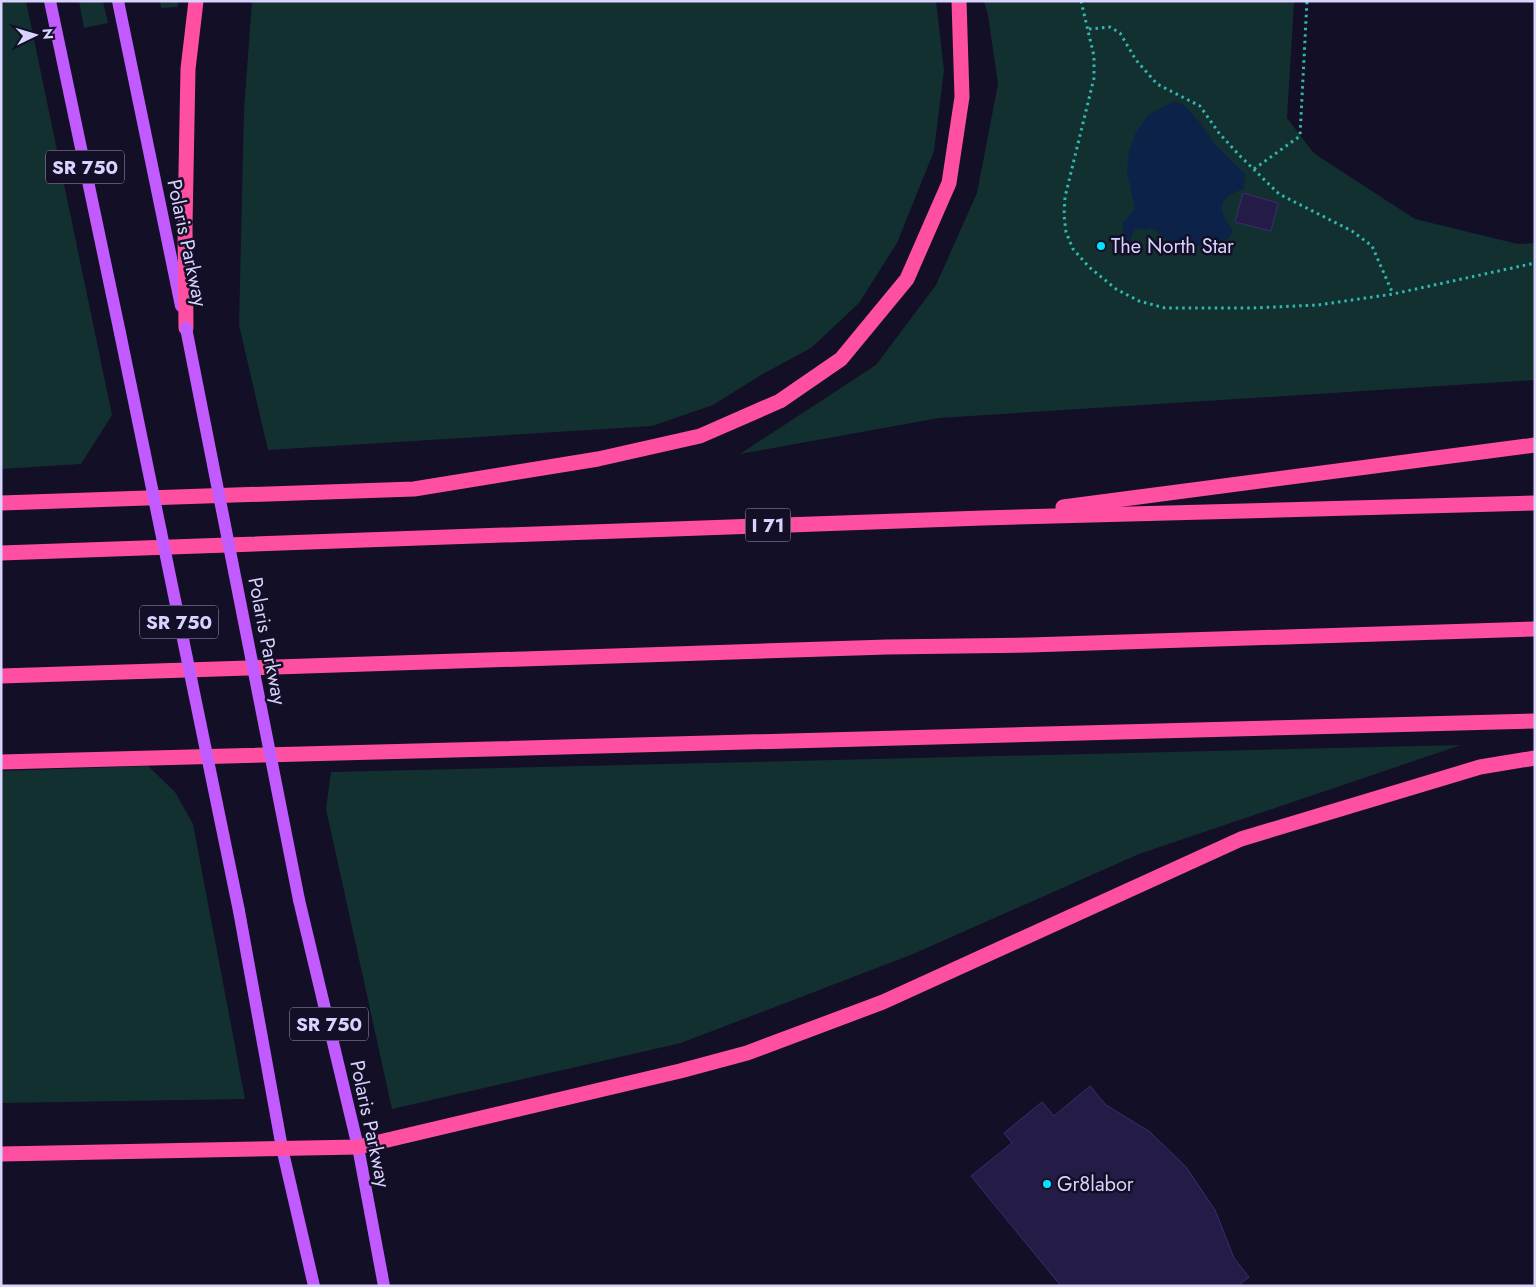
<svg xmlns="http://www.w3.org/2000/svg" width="1536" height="1287" font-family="Jost,sans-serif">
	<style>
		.green { fill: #12302f }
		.water { fill: #0c2248 }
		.building { fill: #241b47; stroke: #3b2d73 }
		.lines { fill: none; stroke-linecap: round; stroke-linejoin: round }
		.path { stroke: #2fb8b0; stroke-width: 3; stroke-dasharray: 2.5 4; stroke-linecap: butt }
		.primary { stroke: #c25bff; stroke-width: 12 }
		.motorway { stroke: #ff4fa3; stroke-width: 15 }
		.primary-bridge { stroke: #c25bff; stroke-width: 12 }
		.poi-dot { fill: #00e5ff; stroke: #130f26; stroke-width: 2 }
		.labels { text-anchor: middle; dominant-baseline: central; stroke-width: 5; stroke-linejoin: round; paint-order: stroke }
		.shield { fill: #130f26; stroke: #9e99be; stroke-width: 1 }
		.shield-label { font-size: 19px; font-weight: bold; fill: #d9d4ff }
		.street-label { font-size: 20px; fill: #d9d4ff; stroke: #130f26 }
		.poi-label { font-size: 20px; fill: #d9d4ff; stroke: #130f26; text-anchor: start }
	</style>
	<rect width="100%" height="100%" fill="#130f26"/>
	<!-- green -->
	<g class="green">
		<polygon points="1,1 26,1 112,415 81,464 1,469"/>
		<polygon points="79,1 103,1 108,23 84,28"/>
		<polygon points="160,1 179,1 177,7 161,8"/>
		<polygon points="252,1 936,1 944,70 934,151 897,243 859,303 811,348 761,375 713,405 652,426 268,450 239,325 244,110"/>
		<polygon points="984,1 1284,1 1294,2 1287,118 1313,152 1318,156 1415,219 1518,244 1535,243 1535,380 939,418 740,454 876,365 936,285 977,193 998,84 988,15"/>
		<polygon points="1461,745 1139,854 913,954 681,1043 392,1109 326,809 331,772"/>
		<polygon points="148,766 175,792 193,824 245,1099 1,1103 1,771"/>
	</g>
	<!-- water -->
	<path class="water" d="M1175,101l10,5 16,18 14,20 30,30 -1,15c-14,4 -27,11 -20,27 3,7 8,10 8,17l-4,6 -26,7h-16l-18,-5 -15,-13 -8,2 -8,-2c-7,6 -7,12 -4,21l-5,1 -5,-8v-19l12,-15 -8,-36 2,-21 7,-19 12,-17z"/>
	<!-- building -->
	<g class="building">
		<polygon points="1243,193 1278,203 1271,231 1235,222"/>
		<polygon points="1090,1086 1106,1105 1150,1132 1186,1167 1215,1210 1234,1258 1249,1277 1238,1286 1061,1286 971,1176 1012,1143 1004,1133 1042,1102 1054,1116"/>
	</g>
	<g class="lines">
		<!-- path -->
		<g class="path">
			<polyline points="1081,1 1094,56 1094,78 1065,197 1064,215 1066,232 1073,249 1089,267 1116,289 1139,301 1165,308 1253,308 1318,305 1393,294 1535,263"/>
			<polyline points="1089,29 1110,27 1120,33 1136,60 1157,84 1200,106 1219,133 1239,155 1279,194 1352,231 1372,246 1393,294"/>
			<polyline points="1254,169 1300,136 1307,1"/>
		</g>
		<!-- primary -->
		<g class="primary">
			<polyline points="50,1 120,333"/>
			<polyline points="118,1 181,306"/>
			<polyline points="299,900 358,1147 384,1286"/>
			<polyline points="239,911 282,1148 314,1286"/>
		</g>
		<!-- motorway -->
		<g class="motorway">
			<polyline points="186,328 185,225 188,69 196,1"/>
			<polyline points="1,503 414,489 598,459 700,436 780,401 841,359 907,279 949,183 962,97 959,1"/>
			<polyline points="1063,507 1535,445"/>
			<polyline points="1,553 983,518 1535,503"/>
			<polyline points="1,676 887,647 1029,645 1535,629"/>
			<polyline points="1,762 1535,721"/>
			<polyline points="1,1154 358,1147 680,1071 747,1053 883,1002 1241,839 1480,767 1535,758"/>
		</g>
		<!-- primary-bridge -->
		<g class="primary-bridge">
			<polyline points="186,328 299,900"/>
			<polyline points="120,333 239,911"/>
		</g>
	</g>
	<!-- markers -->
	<g class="poi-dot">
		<circle cx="1101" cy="246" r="5"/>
		<circle cx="1047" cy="1184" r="5"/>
	</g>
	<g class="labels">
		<!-- shield labels -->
		<g class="shield">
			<rect x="46" y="150.5" width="78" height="33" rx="4"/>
			<rect x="745.5" y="508.5" width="45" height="33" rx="4"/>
			<rect x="140" y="605.5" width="78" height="33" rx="4"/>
			<rect x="290" y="1007.5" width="78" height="33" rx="4"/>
		</g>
		<g class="shield-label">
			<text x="85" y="167">SR 750</text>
			<text x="768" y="525">I 71</text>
			<text x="179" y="622">SR 750</text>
			<text x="329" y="1024">SR 750</text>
		</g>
		<!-- street labels -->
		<g class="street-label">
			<text transform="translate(187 243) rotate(78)">Polaris Parkway</text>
			<text transform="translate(267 641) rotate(79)">Polaris Parkway</text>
			<text transform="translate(370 1124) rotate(78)">Polaris Parkway</text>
		</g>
		<!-- poi labels -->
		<g class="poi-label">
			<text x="1111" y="246">The North Star</text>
			<text x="1057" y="1184">Gr8labor</text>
		</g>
	</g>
	<!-- border -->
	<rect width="1536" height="1287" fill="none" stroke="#d9d4ff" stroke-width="5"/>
	<!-- north arrow -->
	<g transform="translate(35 35) rotate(85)" stroke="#130f26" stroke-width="4" paint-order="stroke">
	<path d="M0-4L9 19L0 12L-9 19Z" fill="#d9d4ff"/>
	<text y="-8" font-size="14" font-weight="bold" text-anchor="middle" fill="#d9d4ff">N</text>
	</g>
</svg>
